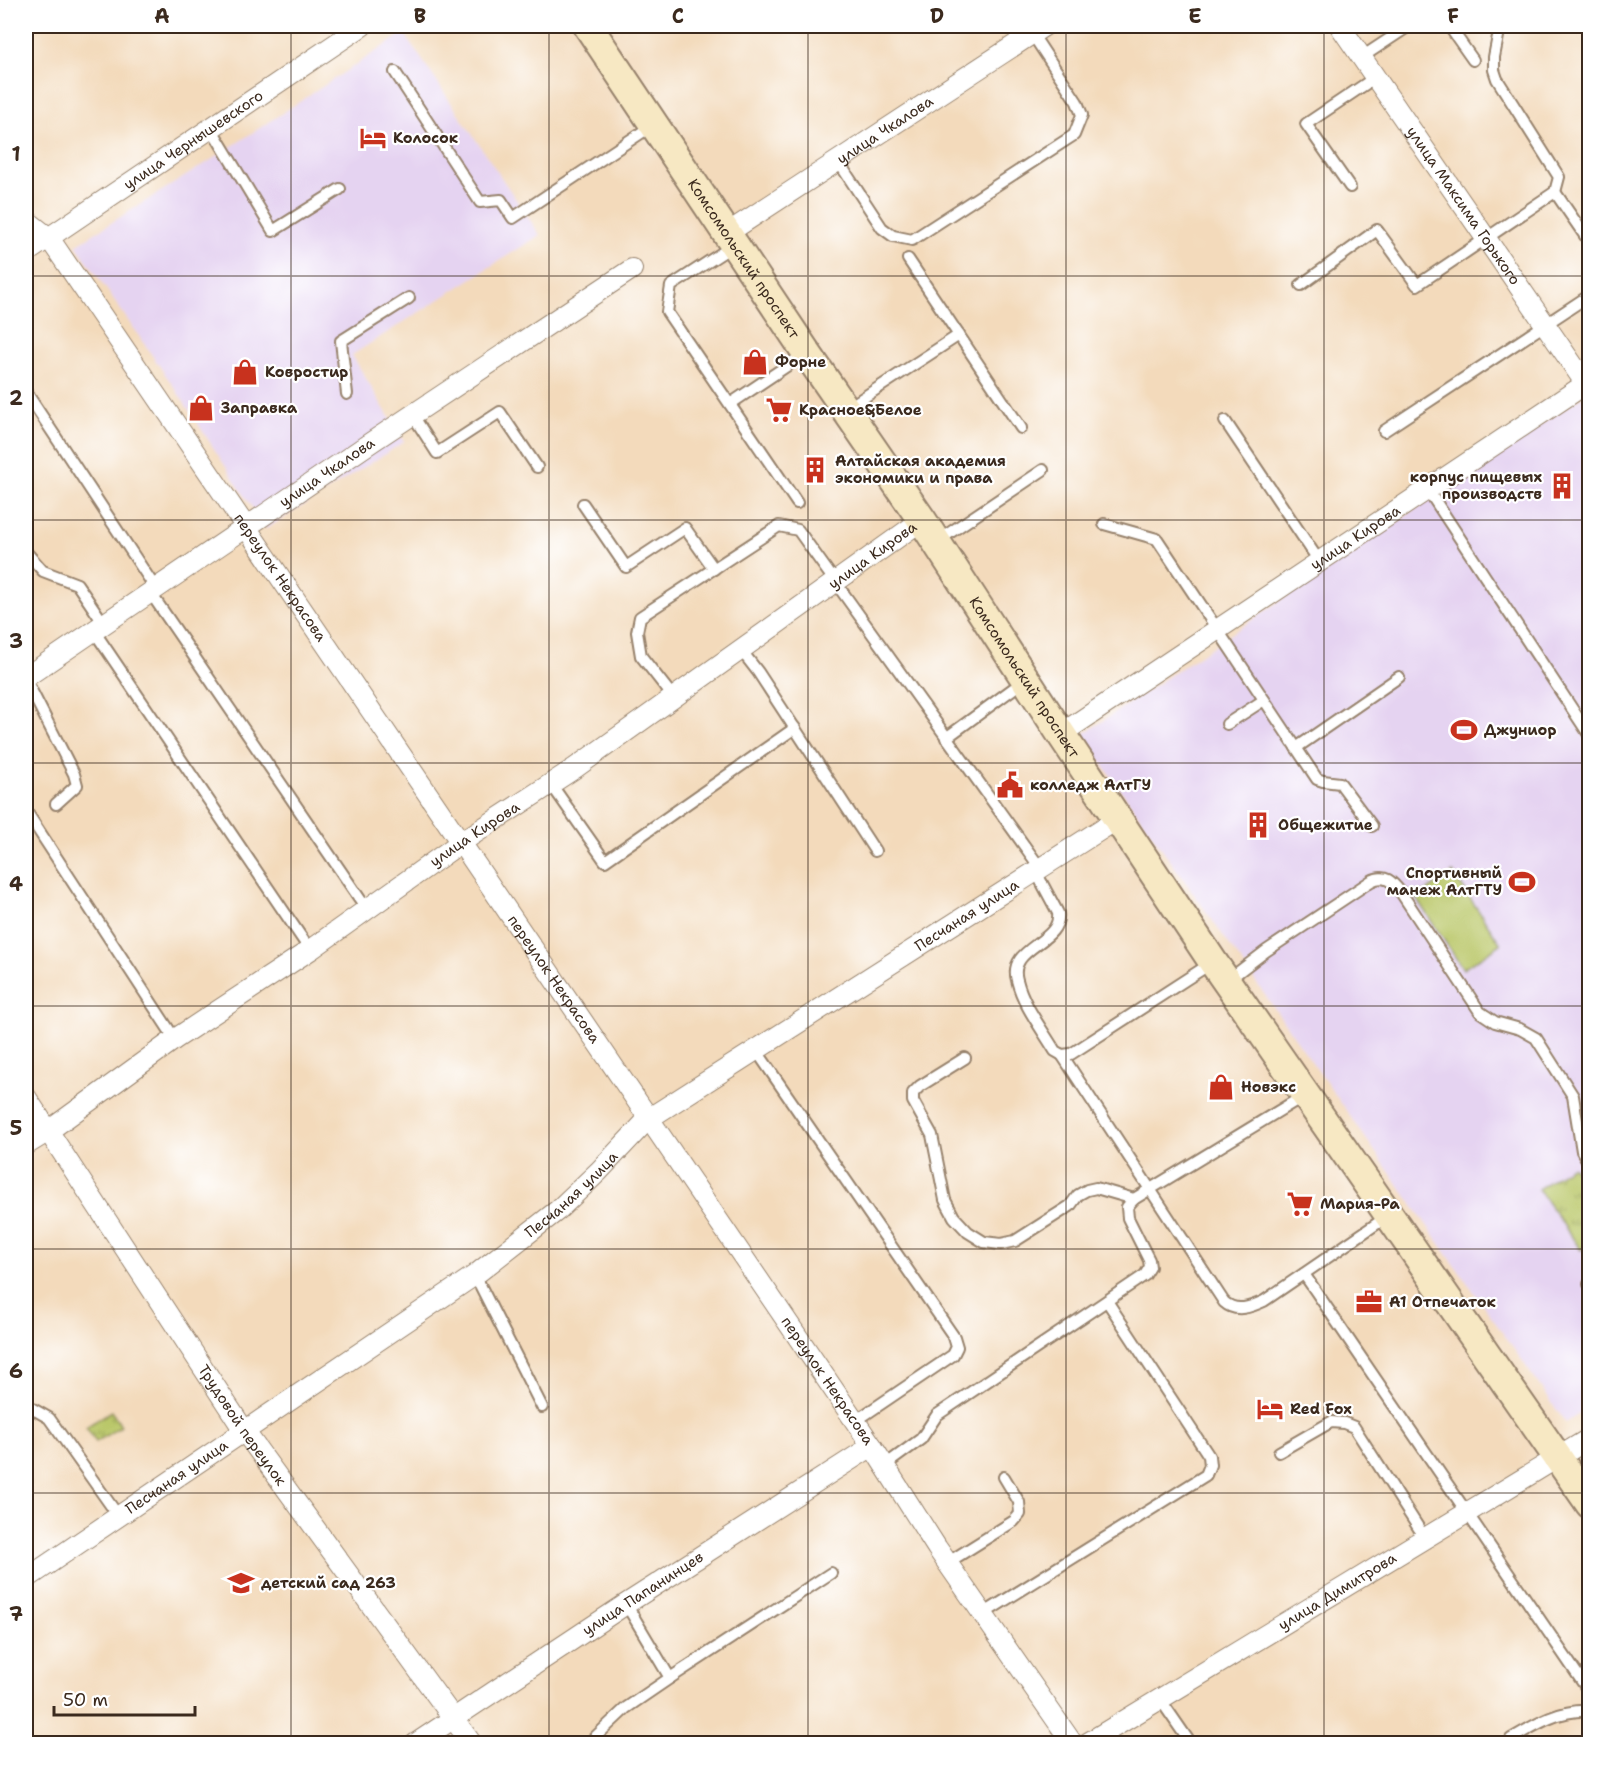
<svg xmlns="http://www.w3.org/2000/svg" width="1615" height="1769" font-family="'Shantell Sans',sans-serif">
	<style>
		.built { fill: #e5d3f1 }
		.grass { fill: #bac769; stroke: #7a7844; stroke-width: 1.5 }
		.park { fill: url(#park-tufts); stroke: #7a7844; stroke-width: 1.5 }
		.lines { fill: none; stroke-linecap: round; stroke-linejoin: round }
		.lane-casing { stroke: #97826c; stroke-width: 14 }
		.street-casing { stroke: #97826c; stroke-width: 22 }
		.secondary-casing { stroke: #97826c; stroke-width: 32 }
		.lane { stroke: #fff; stroke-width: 10 }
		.street { stroke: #fff; stroke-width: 20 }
		.secondary { stroke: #f7e8c3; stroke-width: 28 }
		.grid { fill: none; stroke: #3b2a1e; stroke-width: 1.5; stroke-opacity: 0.55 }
		.labels { text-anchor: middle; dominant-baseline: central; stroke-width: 4.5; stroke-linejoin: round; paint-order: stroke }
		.street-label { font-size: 15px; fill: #3b2a1e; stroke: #fff }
		.poi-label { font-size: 15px; font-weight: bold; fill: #3b2a1e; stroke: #fff; text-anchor: start }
		.neatline { fill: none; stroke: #3b2a1e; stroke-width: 2 }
		.grid-label { font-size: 20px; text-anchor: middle; font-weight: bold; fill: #3b2a1e }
	</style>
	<defs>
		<pattern id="park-tufts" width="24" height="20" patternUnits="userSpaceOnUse" patternTransform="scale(1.5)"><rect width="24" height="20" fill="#bac769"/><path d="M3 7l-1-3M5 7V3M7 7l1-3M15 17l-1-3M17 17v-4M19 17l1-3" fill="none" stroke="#98a256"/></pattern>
	</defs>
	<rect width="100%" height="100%" fill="#fff"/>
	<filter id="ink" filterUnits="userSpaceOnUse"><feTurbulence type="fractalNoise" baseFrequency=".0167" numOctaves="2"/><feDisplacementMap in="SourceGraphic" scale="12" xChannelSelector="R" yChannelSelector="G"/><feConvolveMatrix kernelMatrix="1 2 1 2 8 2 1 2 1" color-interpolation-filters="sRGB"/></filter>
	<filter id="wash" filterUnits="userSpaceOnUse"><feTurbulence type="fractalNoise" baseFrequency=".008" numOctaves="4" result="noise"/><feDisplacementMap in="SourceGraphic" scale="24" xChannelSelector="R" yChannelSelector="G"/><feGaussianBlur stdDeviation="1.35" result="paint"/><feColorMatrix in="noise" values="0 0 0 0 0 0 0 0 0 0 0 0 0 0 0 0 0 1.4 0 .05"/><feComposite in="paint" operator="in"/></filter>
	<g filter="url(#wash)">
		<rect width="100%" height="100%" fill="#f3dabb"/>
		<!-- built -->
		<g class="built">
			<polygon points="404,33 540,235 352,355 404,442 266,529 176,390 76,245 208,162"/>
			<polygon points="1589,392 1589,1407 1566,1423 1082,735"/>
		</g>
		<!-- grass -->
		<polygon class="grass" points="1453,873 1501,944 1463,969 1416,898"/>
		<!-- park -->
		<g class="park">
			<polygon points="1572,1166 1589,1191 1589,1245 1581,1250 1538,1189"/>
			<polygon points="111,1411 121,1426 96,1442 86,1427"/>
		</g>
	</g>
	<g filter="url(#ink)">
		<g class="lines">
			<!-- lane casing -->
			<g class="lane-casing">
				<g id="lane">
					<polyline points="1449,26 1473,60"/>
					<polyline points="1362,57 1409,26"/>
					<polyline points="395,72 480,202 501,200 513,218 653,125"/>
					<polyline points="211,128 273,231 340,189"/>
					<polyline points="838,161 882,228 893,236 912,240 1074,135 1082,115 1077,102 1031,32"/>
					<polyline points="1350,187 1306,124 1376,77"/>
					<polyline points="1555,192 1590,243"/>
					<polyline points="734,245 671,286 667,312 797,503"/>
					<polyline points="908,259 1021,428"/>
					<polyline points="1301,285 1377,230 1417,285 1555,192 1559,177 1497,79 1494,70 1494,57 1500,26"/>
					<polyline points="26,392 156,589"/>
					<polyline points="347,394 341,341 409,298"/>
					<polyline points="730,404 806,353"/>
					<polyline points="846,409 959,335"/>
					<polyline points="412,414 437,453 500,412 537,467"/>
					<polyline points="1225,421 1319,561"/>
					<polyline points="1384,431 1590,295"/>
					<polyline points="1428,490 1590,736"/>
					<polyline points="583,504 626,567 685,528 714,569"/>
					<polyline points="1104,524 1157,539 1317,779 1323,781 1340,783 1372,826"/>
					<polyline points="936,542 1043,470"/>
					<polyline points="26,552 43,571 77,584 104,624"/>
					<polyline points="150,592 366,908"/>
					<polyline points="94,631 310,950"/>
					<polyline points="741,650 758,672 875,851"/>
					<polyline points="26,680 74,774 77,785 56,804"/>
					<polyline points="674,698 641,656 637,632 640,617 779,526 798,530 1041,869"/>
					<polyline points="1227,724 1264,700"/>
					<polyline points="946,738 1025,680"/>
					<polyline points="1296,748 1399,677"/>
					<polyline points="551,784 605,861 795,728"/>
					<polyline points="26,811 175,1039"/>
					<path d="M1036,872l22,41c4,30 -51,34 -41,67 6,25 25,49 38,71l7,4 9,-1 142,-92"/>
					<path d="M1228,980l38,-29 105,-70c15,-8 22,2 31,13l78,118 15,10 25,7 16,9 37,58 9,55 8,14"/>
					<polyline points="756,1050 954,1337 957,1347 953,1355 854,1422"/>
					<path d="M1062,1055l162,247c12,11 27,5 40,-1l124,-85"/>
					<polyline points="965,1058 920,1086 913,1093 913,1101 932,1135 945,1200 954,1217 968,1232 984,1242 1001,1244 1015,1241 1070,1206 1078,1195 1087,1190 1096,1188 1134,1199"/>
					<polyline points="1304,1274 1590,1693"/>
					<polyline points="475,1275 542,1407"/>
					<polyline points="1589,1284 1590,1284"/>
					<polyline points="26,1405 49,1418 119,1517"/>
					<polyline points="1279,1452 1331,1422 1344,1423 1354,1427 1425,1538"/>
					<polyline points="884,1466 921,1439 937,1415 1145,1275 1150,1267 1149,1260 1128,1218 1127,1207 1134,1199 1305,1095"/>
					<polyline points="947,1563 1014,1521 1020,1514 1019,1502 1004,1477"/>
					<polyline points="983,1614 1206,1475 1210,1465 1209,1456 1107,1301"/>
					<polyline points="670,1678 831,1573"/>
					<polyline points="1160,1699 1191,1744"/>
					<path d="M1511,1739c25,-15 49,-30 79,-28"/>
					<polyline points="594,1744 592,1740 626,1708 670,1678 626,1604"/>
				</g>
			</g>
			<!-- street casing -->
			<g class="street-casing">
				<g id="street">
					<path id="s1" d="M1340,26l246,358"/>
					<path id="s2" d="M26,220l23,18 823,1208 65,102 136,196"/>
					<path id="s3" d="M726,234l318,-208"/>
					<path id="s4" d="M26,253l336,-227"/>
					<path id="s5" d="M26,677l347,-236 259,-172"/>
					<path id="s6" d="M1061,734l529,-353"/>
					<path id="s7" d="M26,1097l219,335 227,312"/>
					<path id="s8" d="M26,1145l21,-13 128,-93 135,-89 150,-107 115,-75 347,-248"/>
					<path id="s9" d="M26,1579l449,-304 83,-65 41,-39 49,-52 471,-301"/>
					<path id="s10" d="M415,1744l211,-140 246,-158"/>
					<path id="s11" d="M1086,1744l504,-306"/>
				</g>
			</g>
			<!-- secondary casing -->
			<g class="secondary-casing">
				<g id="secondary">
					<path id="s12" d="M588,26l218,326 116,168 139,214 152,228 377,542"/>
				</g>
			</g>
			<!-- lane -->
			<use href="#lane" class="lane"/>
			<!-- street -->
			<use href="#street" class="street"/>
			<!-- secondary -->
			<use href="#secondary" class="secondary"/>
		</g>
	</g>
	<!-- grid -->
	<path class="grid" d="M291,26v1718M549,26v1718M808,26v1718M1066,26v1718M1324,26v1718M26,276h1564M26,520h1564M26,763h1564M26,1006h1564M26,1249h1564M26,1493h1564"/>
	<!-- icons -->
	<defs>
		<g id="hotel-bare" transform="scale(2.07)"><path d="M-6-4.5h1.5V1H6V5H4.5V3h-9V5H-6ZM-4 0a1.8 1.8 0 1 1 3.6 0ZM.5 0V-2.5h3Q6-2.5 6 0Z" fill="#c8321e" stroke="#fff" stroke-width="2.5" paint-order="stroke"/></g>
		<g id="shop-bare" transform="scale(2.07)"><path d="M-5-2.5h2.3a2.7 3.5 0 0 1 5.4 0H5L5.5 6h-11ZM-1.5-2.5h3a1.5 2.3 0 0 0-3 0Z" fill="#c8321e" stroke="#fff" stroke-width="2.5" paint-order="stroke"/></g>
		<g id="supermarket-bare" transform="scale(2.07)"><path d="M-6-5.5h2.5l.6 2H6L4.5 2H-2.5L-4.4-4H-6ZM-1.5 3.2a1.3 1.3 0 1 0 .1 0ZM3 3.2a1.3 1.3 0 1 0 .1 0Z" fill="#c8321e" stroke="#fff" stroke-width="2.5" paint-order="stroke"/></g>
		<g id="building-bare" transform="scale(2.07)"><path d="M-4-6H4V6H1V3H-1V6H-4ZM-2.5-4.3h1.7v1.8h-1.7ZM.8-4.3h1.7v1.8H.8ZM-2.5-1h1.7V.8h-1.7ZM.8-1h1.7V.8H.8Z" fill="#c8321e" stroke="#fff" stroke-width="2.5" paint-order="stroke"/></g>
		<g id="stadium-bare" transform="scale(2.07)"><path d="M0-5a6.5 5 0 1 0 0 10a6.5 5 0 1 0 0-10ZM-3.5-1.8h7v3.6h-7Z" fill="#c8321e" stroke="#fff" stroke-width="2.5" paint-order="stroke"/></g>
		<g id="civic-bare" transform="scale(2.07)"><path d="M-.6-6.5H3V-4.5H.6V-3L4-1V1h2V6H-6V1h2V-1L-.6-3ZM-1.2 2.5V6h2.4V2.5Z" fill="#c8321e" stroke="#fff" stroke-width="2.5" paint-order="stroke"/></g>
		<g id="office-bare" transform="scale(2.07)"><path d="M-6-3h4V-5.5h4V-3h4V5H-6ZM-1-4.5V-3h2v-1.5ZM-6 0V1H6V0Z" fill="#c8321e" stroke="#fff" stroke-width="2.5" paint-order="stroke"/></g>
		<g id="school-bare" transform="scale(2.07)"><path d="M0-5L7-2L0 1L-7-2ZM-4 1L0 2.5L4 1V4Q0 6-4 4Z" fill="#c8321e" stroke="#fff" stroke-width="2.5" paint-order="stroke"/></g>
	</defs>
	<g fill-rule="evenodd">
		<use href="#hotel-bare" x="373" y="138"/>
		<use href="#shop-bare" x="755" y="362"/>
		<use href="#shop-bare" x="245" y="372"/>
		<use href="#shop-bare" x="201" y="408"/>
		<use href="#supermarket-bare" x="779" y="410"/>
		<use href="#building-bare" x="815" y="470"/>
		<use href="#building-bare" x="1562" y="486"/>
		<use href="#stadium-bare" x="1464" y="730"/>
		<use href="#civic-bare" x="1010" y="785"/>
		<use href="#building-bare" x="1258" y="825"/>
		<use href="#stadium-bare" x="1522" y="882"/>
		<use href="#shop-bare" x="1221" y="1087"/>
		<use href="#supermarket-bare" x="1300" y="1204"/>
		<use href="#office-bare" x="1369" y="1302"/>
		<use href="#hotel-bare" x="1270" y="1409"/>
		<use href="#school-bare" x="241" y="1583"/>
	</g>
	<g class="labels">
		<!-- street labels -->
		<g class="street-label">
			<text stroke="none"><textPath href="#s3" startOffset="190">улица Чкалова</textPath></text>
			<text stroke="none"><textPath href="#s4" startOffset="202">улица Чернышевского</textPath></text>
			<text stroke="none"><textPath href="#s1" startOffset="218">улица Максима Горького</textPath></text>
			<text stroke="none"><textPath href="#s12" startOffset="280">Комсомольский проспект</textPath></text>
			<text stroke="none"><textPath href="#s5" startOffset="364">улица Чкалова</textPath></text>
			<text stroke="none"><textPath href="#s6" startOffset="354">улица Кирова</textPath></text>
			<text stroke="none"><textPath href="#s8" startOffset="1032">улица Кирова</textPath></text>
			<text stroke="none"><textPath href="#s2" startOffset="440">переулок Некрасова</textPath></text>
			<text stroke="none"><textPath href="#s12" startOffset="784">Комсомольский проспект</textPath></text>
			<text stroke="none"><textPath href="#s8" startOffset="546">улица Кирова</textPath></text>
			<text stroke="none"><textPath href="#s9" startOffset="1154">Песчаная улица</textPath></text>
			<text stroke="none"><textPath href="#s2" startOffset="926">переулок Некрасова</textPath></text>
			<text stroke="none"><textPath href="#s9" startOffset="668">Песчаная улица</textPath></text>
			<text stroke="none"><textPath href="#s2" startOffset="1412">переулок Некрасова</textPath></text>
			<text stroke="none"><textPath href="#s7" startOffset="393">Трудовой переулок</textPath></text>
			<text stroke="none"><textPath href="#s9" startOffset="182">Песчаная улица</textPath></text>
			<text stroke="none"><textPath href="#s11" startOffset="294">улица Димитрова</textPath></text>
			<text stroke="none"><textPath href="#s10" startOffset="273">улица Папанинцев</textPath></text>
		</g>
		<!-- poi labels -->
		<g class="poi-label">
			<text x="393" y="138">Колосок</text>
			<text x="775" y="362">Форне</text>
			<text x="265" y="372">Ковростир</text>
			<text x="221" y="408">Заправка</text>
			<text x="799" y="410">Красное&amp;Белое</text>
			<text x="835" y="461">Алтайская академия<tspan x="835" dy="17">экономики и права</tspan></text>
			<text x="1542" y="477" text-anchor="end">корпус пищевых<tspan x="1542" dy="17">производств</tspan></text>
			<text x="1484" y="730">Джуниор</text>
			<text x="1030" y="785">колледж АлтГУ</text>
			<text x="1278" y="825">Общежитие</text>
			<text x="1502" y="873" text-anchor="end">Спортивный<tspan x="1502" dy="17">манеж АлтГТУ</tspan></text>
			<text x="1241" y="1087">Новэкс</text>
			<text x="1320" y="1204">Мария-Ра</text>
			<text x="1389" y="1302">А1 Отпечаток</text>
			<text x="1290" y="1409">Red Fox</text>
			<text x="261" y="1583">детский сад 263</text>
		</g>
	</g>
	<!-- margin -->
	<rect width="1615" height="1769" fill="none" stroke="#fff" stroke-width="66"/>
	<!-- scale -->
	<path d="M54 1706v9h141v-9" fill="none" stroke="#3b2a1e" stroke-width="3"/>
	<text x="63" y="1706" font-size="18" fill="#3b2a1e" stroke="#ffffff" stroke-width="4.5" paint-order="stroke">50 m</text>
	<rect x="33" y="33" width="1549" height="1703" class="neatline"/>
	<g class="grid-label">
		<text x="162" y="23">A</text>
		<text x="420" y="23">B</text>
		<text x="678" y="23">C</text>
		<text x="937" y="23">D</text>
		<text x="1195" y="23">E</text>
		<text x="1453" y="23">F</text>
		<text x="16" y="161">1</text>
		<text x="16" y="405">2</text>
		<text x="16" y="648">3</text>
		<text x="16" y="891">4</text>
		<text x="16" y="1135">5</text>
		<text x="16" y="1378">6</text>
		<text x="16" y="1621">7</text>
	</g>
</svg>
